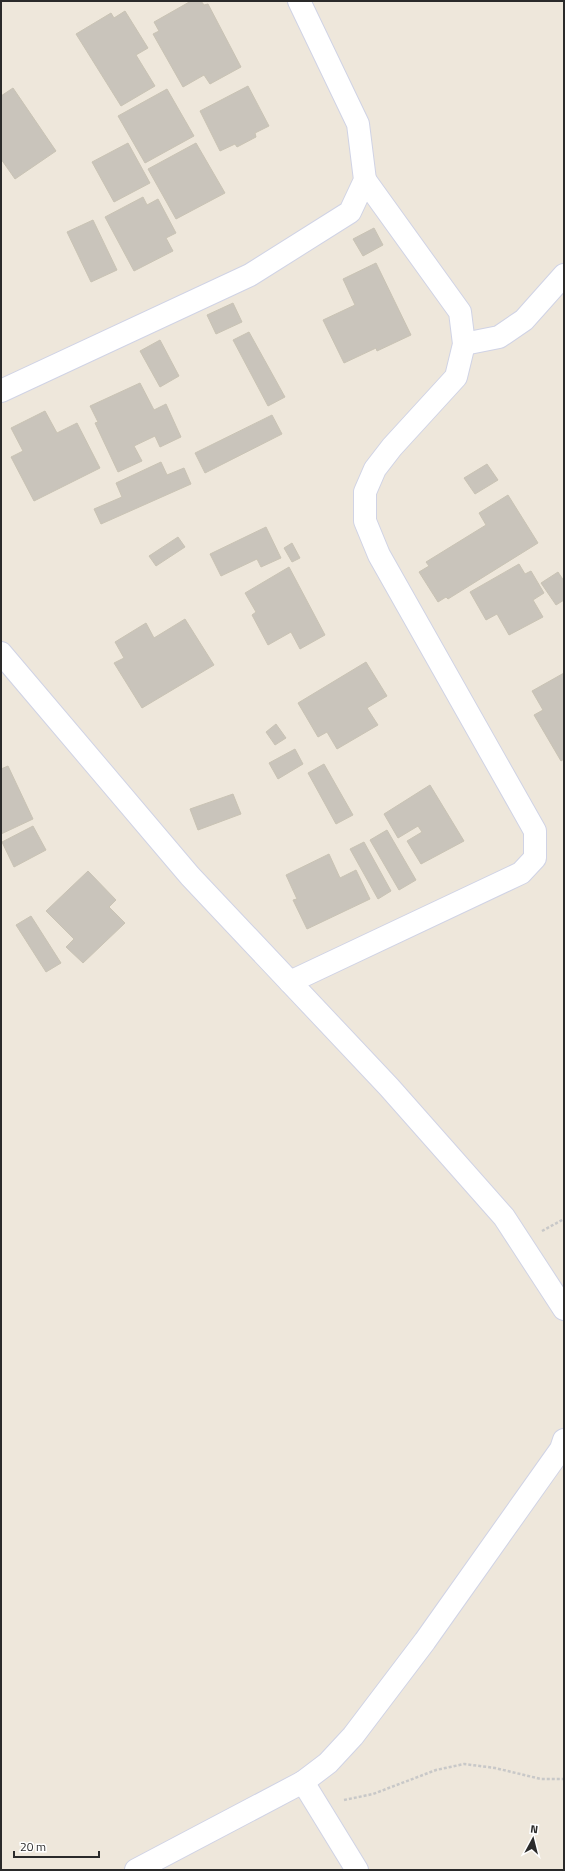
<svg xmlns="http://www.w3.org/2000/svg" width="565" height="1871" font-family="'Titillium Web',sans-serif">
	<style>
		.building { fill: #c9c4bb; stroke: #c9c3b4 }
		.lines { fill: none; stroke-linecap: round; stroke-linejoin: round }
		.minor-casing { stroke: #d0d3e5; stroke-width: 24 }
		.path { stroke: #c8c8c8; stroke-width: 2.5; stroke-dasharray: 3 2; stroke-linecap: butt }
		.minor { stroke: #fff; stroke-width: 22 }
	</style>
	<rect width="100%" height="100%" fill="#eee7db"/>
	<!-- building -->
	<g class="building">
		<polygon points="191,1 201,1 204,5 208,4 241,67 210,84 204,75 183,87 153,34 159,31 154,22"/>
		<polygon points="125,11 148,48 136,55 155,86 121,106 76,34 111,13 114,18"/>
		<polygon points="248,86 269,126 255,133 256,137 237,147 235,144 220,151 200,111"/>
		<polygon points="13,88 56,151 15,179 1,159 1,96"/>
		<polygon points="167,89 194,136 145,163 118,116"/>
		<polygon points="128,143 150,183 114,202 92,162"/>
		<polygon points="196,143 225,193 176,219 148,169"/>
		<polygon points="143,197 147,205 158,199 176,233 166,238 173,251 134,271 105,217"/>
		<polygon points="93,220 117,270 91,282 67,232"/>
		<polygon points="374,228 383,245 363,256 353,239"/>
		<polygon points="376,263 411,335 377,351 376,348 344,363 323,320 355,305 343,279"/>
		<polygon points="233,303 242,322 216,334 207,315"/>
		<polygon points="249,332 285,397 268,406 233,340"/>
		<polygon points="160,340 179,376 160,387 140,351"/>
		<polygon points="140,383 154,410 166,404 181,437 160,447 155,436 134,446 142,461 118,472 95,423 98,422 90,406"/>
		<polygon points="45,411 57,433 77,423 100,468 34,501 11,457 23,451 11,428"/>
		<polygon points="272,415 282,434 205,473 195,453"/>
		<polygon points="161,462 167,475 184,468 191,484 101,524 94,509 122,497 116,483"/>
		<polygon points="487,464 498,480 475,494 464,478"/>
		<polygon points="508,495 538,543 448,599 446,597 438,602 419,572 429,566 426,562 486,525 479,513"/>
		<polygon points="266,527 281,558 261,567 257,559 221,576 210,554"/>
		<polygon points="178,537 185,547 156,566 149,556"/>
		<polygon points="292,543 300,558 292,562 284,548"/>
		<polygon points="519,564 525,574 531,571 544,593 533,600 543,617 509,635 497,614 486,620 470,592"/>
		<polygon points="289,567 325,635 300,649 291,632 268,645 252,615 256,612 245,593"/>
		<polygon points="558,572 564,581 564,600 556,605 541,583"/>
		<polygon points="185,619 214,665 142,708 114,663 124,658 115,642 146,623 154,638"/>
		<polygon points="366,662 387,696 367,708 378,725 337,749 327,732 318,737 298,703"/>
		<polygon points="564,673 564,759 561,761 534,715 543,710 532,691"/>
		<polygon points="276,724 286,738 275,745 266,732"/>
		<polygon points="295,749 303,764 278,779 269,763"/>
		<polygon points="324,764 353,815 336,824 308,773"/>
		<polygon points="8,766 33,819 1,834 1,769"/>
		<polygon points="430,785 464,841 421,864 407,841 422,832 418,826 398,838 384,814"/>
		<polygon points="233,794 241,814 198,830 190,809"/>
		<polygon points="33,826 46,850 14,867 2,842"/>
		<polygon points="387,830 416,880 399,890 370,840"/>
		<polygon points="364,842 391,891 378,899 350,849"/>
		<polygon points="329,854 340,878 356,870 370,899 307,929 293,900 297,899 286,875"/>
		<polygon points="88,871 116,900 109,907 125,923 83,963 66,947 74,939 46,911"/>
		<polygon points="31,916 61,963 46,972 16,925"/>
	</g>
	<g class="lines">
		<!-- minor casing -->
		<g class="minor-casing">
			<g id="minor">
				<polyline points="464,344 499,337 524,320 564,275"/>
				<polyline points="1,391 250,275 350,212 365,180 358,124 299,1"/>
				<polyline points="1,653 190,876 389,1087 504,1217 564,1309"/>
				<polyline points="290,982 521,873 535,858 535,831 379,555 365,521 365,492 375,469 392,447 456,377 464,344 460,312 365,180"/>
				<polyline points="303,1782 357,1870"/>
				<polyline points="136,1870 303,1782 328,1763 353,1736 425,1641 561,1449 564,1440"/>
			</g>
		</g>
		<!-- path -->
		<g class="path">
			<polyline points="542,1231 564,1219"/>
			<polyline points="344,1800 373,1794 436,1770 464,1764 495,1768 541,1779 564,1779"/>
		</g>
		<!-- minor -->
		<use href="#minor" class="minor"/>
	</g>
	<!-- border -->
	<rect width="565" height="1871" fill="none" stroke="#2a2a2a" stroke-width="4"/>
	<!-- north arrow -->
	<g transform="translate(533 1839) rotate(7)" stroke="#ffffff" stroke-width="3" paint-order="stroke">
	<path d="M0-3L7 15L0 10L-7 15Z" fill="#2a2a2a"/>
	<text y="-6" font-size="11" font-weight="bold" text-anchor="middle" fill="#2a2a2a">N</text>
	</g>
	<!-- scale -->
	<path d="M14 1851v6h85v-6" fill="none" stroke="#2a2a2a" stroke-width="2"/>
	<text x="20" y="1851" font-size="12" fill="#2a2a2a" stroke="#ffffff" stroke-width="3" paint-order="stroke">20 m</text>
</svg>
